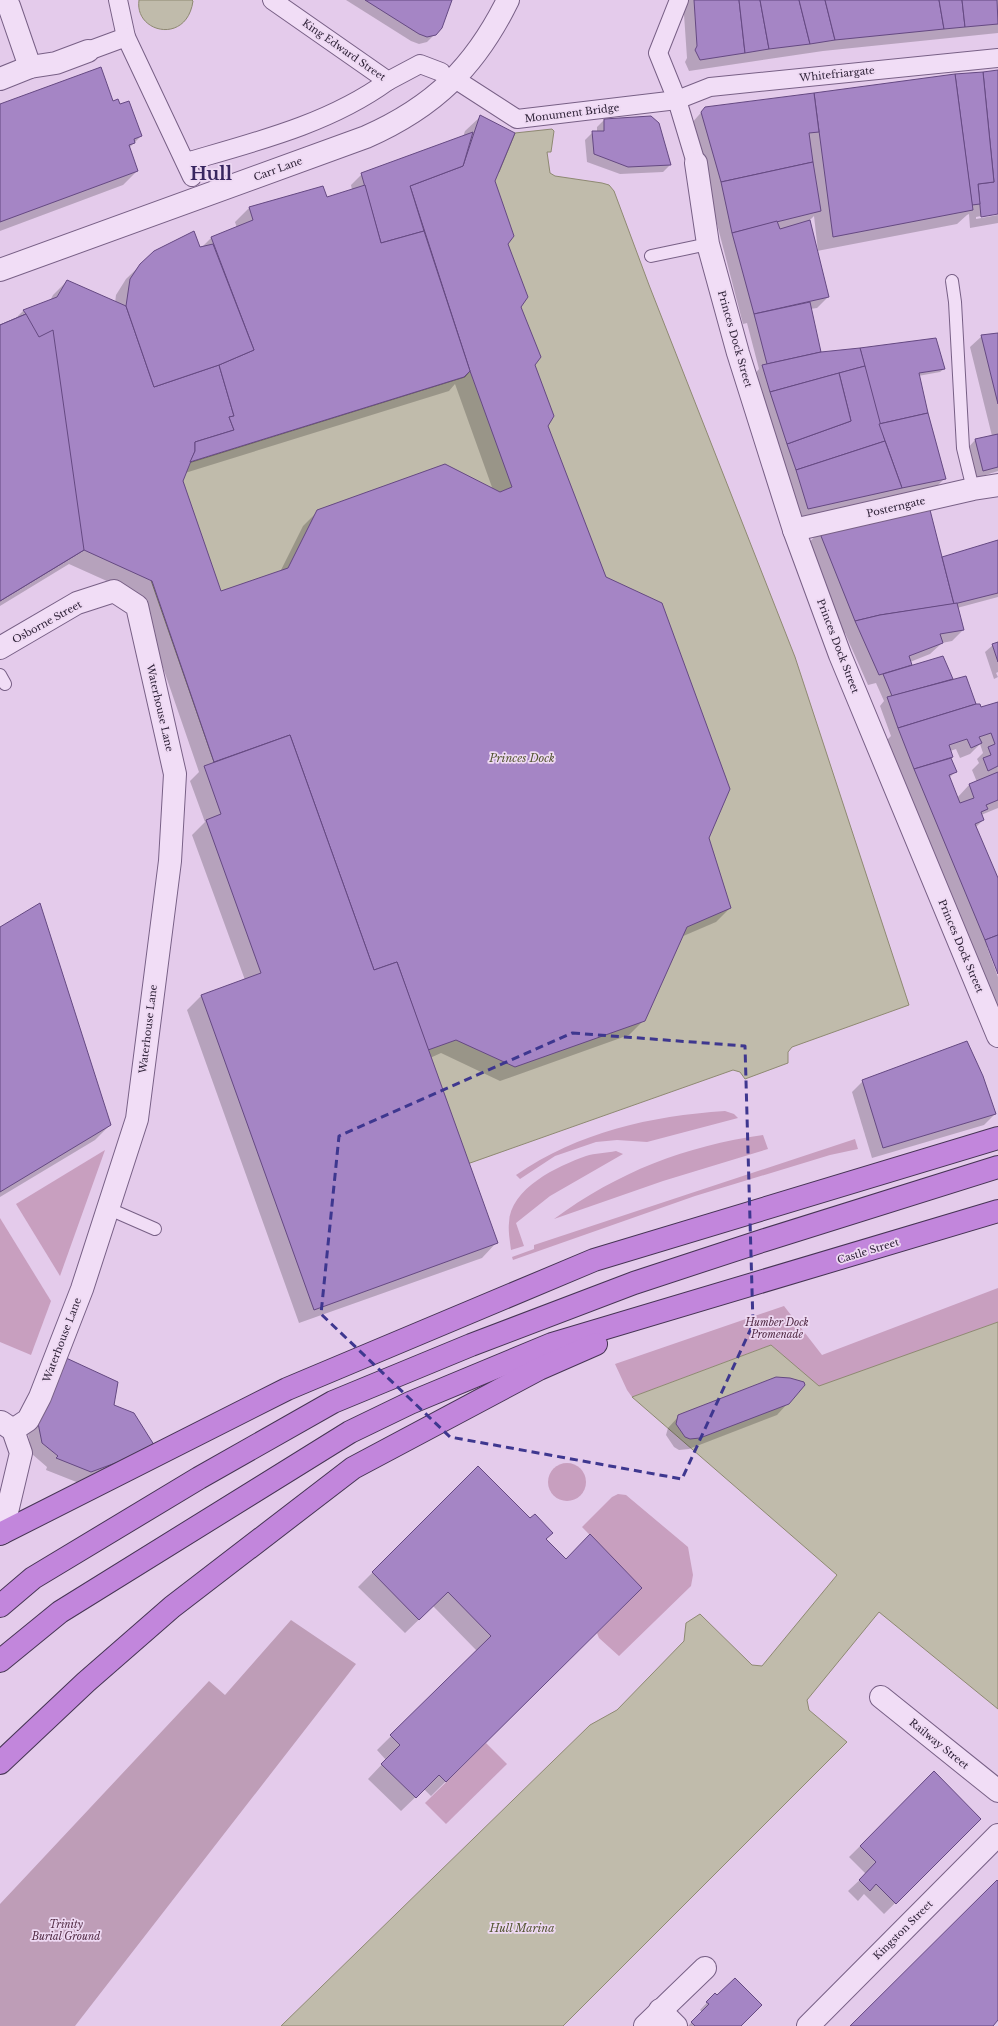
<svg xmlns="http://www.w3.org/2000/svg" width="998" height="2026" font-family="'Libre Baskerville',serif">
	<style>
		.green { fill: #c89fbf }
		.cemetery { fill: #be9db7 }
		.water { fill: #c0bbab; stroke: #8e8972 }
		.shadow { fill: #0003; fill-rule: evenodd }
		.building { fill: #a585c5; stroke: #654982 }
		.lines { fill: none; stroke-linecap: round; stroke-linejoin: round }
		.service-casing { stroke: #786086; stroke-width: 14 }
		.pedestrian-casing { stroke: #786086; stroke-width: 20 }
		.minor-casing { stroke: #786086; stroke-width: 24 }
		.trunk-casing { stroke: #463454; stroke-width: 24 }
		.service { stroke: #f1ddf6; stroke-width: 12 }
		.pedestrian { stroke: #f1ddf6; stroke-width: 18 }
		.minor { stroke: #f1ddf6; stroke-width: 22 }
		.trunk { stroke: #c286dc; stroke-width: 22 }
		.marked { fill: none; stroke: #3e378f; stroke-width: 3; stroke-dasharray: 8 5; stroke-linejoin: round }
		.labels { text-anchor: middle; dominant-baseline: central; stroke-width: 3.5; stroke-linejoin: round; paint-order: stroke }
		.street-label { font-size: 10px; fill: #2f2238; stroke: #eed9f3 }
		.park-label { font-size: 10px; font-style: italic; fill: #522b45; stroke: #eed9f3 }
		.water-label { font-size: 11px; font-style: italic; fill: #555633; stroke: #eed9f3 }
		.town-label { font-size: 18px; font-weight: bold; fill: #382660; stroke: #eed9f3 }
	</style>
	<rect width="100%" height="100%" fill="#e4cbeb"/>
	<!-- green -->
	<g class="green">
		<path d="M725,1111l9,3 4,4 -91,24 -30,-2 -21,2 -41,14 -35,23 -4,-4c63,-43 134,-59 209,-64z"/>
		<path d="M763,1135l5,14 -105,32 -109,38c64,-47 131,-73 209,-84z"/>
		<polygon points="855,1139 858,1149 830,1155 695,1196 513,1260 512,1257 534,1249 534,1245"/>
		<polygon points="105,1150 60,1276 16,1204"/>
		<path d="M616,1151l7,3 -73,42 -34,27 8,23 -13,4c-1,-9 -3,-19 -2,-27 1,-35 49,-57 77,-67 9,-3 20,-3 30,-5z"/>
		<polygon points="0,1218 51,1301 31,1355 0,1342"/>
		<polygon points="998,1288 998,1322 819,1387 771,1345 632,1397 627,1390 615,1364 784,1306 822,1355"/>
		<circle cx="567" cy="1482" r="19"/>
		<polygon points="618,1494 626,1495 688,1547 693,1575 691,1586 619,1656 599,1638 597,1633 642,1588 582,1527 612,1497"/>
		<polygon points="486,1743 507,1764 446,1824 425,1803"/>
	</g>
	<!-- cemetery -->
	<polygon class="cemetery" points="291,1620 356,1664 75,2026 0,2026 0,1904 209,1681 225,1695"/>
	<!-- water -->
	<g class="water">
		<path d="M139,0h53l1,1c-6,44 -59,32 -54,-1z"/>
		<polygon points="552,129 554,131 551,152 547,152 550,173 555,176 602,183 609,185 614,191 649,285 795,657 909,1005 792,1047 788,1052 788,1063 745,1079 740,1072 733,1070 374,1197 214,762 118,485 465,377 470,371 415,201 499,172 515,133"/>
		<polygon points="998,1322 998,1709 879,1612 807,1700 809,1710 847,1742 563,2026 281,2026 590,1725 617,1710 684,1641 686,1623 700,1614 752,1665 762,1666 837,1575 632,1397 771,1345 819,1386"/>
	</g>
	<!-- shadow -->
	<g class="shadow">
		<polygon points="346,0 451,0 441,28 427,42 419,44 411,41"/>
		<polygon points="683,0 998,0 998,33 823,51 689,71 685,62 687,58"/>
		<path d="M998,71v142l-22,4v2l22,-4v8l-28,5 -1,-14 -2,1 -10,9 -140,27 11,46 -11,11 -7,1 10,43 124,17 -4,3 -22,4 27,102 -11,11 -137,30 -45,-142 7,-8 -12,-46 -4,1 -52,-200 14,-16zM814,216l4,35h-1l-7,-31z"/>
		<polygon points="0,105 141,136 129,148 137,171 123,185 0,231"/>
		<path d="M480,117l67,309 161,412 22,70 -14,14 -35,15 -37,83 -15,15 -129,46 -59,-28 -11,5 66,185 -14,15 -183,65 -112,-313 14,-14 44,-16 -53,-145 13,-13 -15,-41 9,-9 -61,-177 -69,-31 -69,42v-280l15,-7 8,-8 27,-10 3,-6 14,-14 48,22 1,-8 10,-16 28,-27 47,-4 10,-10 26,-10 -2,-6 14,-14 78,-9 25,-9 -1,-5 11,-11 101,-37 2,-6zM455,384l38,106 -175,21 -15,15 -23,46 -60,20 -38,-111 3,-8 264,-82z"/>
		<polygon points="604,120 670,165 663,172 620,174 587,162 585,140 593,132 597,132 597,127"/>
		<polygon points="998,334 998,471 976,478 968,448 975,440 992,436 970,347 982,336"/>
		<path d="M820,532l121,27 57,-18v56l-41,11 6,22 -11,11 -10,2 -12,11 -20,8 2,4 30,-9 10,24 23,23 5,4 18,-5v105l-17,7 2,5 -7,7 22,53v91l-9,-24h-2l11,30v36l-111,-273 4,-4 -11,-30 4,-5 -8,-18 -8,2 -23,-52 -5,1 -35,-88zM980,744l3,9 -6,6 2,4 -7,7 5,12 -8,3 -12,13 -8,-20 6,-6 -5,-14 2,-1 -2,-6 6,-2 4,9 10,-4z"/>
		<polygon points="998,643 998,672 996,673 998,677 994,679 985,652 993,645"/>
		<polygon points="0,929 110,1125 95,1140 0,1197"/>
		<polygon points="863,1081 995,1114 984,1125 872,1158 852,1092"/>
		<polygon points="54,1369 113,1405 154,1448 79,1483 46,1470 47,1467 32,1454 28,1434"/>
		<polygon points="788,1403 777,1415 689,1449 679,1450 674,1447 666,1435 668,1428 679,1416"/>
		<polygon points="478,1467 566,1560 641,1588 431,1796 424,1789 401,1811 368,1779 386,1760 377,1750 477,1651 433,1606 405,1633 358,1587"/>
		<polygon points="934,1773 980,1819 884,1914 864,1894 858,1901 848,1891 866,1874 849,1857"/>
		<polygon points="715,1994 740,2026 688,2026 702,2012 700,2010"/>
	</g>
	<!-- building -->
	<g class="building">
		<polygon points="365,0 452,0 442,28 436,35 427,37 419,34"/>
		<polygon points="694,0 739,0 745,53 700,60 695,50 697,46"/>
		<polygon points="739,0 760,0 769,49 745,53"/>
		<polygon points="760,0 799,0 810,44 769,49"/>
		<polygon points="799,0 825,0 835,40 810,44"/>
		<polygon points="825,0 939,0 944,29 835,40"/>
		<polygon points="939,0 962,0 965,27 944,29"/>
		<polygon points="962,0 997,0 998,24 965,27"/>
		<polygon points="101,67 113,101 118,99 120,104 129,101 142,136 134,139 135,143 129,145 138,171 0,222 0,104"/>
		<polygon points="998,70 998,214 981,217 978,184 994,182 983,72"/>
		<polygon points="983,72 994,182 978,184 980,204 972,205 955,74"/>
		<polygon points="955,74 973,210 833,237 814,93"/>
		<polygon points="814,93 819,132 809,133 813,162 721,182 701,112 705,107"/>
		<polygon points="480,115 515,133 495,181 514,236 508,244 528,297 521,307 541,357 535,365 554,416 548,426 606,577 662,603 730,789 709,838 731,908 687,927 645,1021 515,1067 456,1040 428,1050 397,962 374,970 290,735 214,762 152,581 84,550 0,601 0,325 26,314 23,310 57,297 67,280 126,306 154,387 219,365 234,416 229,417 234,430 195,442 195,451 183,481 221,591 288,568 317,510 445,464 500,492 512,487 470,371 410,186 463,166"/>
		<polygon points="651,116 659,123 671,165 628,167 594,154 592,131 604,131 604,119"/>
		<polygon points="473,132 463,166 410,186 424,231 381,243 361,173"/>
		<polygon points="813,162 821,211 732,233 721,182"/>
		<polygon points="365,185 381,243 424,231 470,371 464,377 190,462 195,451 195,442 234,430 229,417 234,416 219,365 254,350 211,237 253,220 249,207 323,186 327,197"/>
		<polygon points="810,220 829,297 754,314 732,233 777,221 780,229"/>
		<polygon points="194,231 200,247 213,244 254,350 219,365 154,387 126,306 130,279 140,264 154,251"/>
		<polygon points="810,302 821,352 767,364 754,314"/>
		<polygon points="26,314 39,337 53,330 84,550 0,601 0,325"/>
		<polygon points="998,333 998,404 981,335"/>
		<polygon points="936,338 945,369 919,373 928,413 879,424 860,348"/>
		<polygon points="860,348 865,366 770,392 762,365 821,352"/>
		<polygon points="865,366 885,441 796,470 787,444 851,421 839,373"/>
		<polygon points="839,373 851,421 787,444 770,392"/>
		<polygon points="928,413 946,479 902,488 879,424"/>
		<polygon points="998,434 998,467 983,471 975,439"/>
		<polygon points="885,441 902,488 808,509 796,470"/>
		<polygon points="929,506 954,604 880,615 855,621 819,531"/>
		<polygon points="998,540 998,593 954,604 942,557"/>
		<polygon points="957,603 964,630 940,634 943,643 909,656 912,665 879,675 855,621 880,615"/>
		<polygon points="998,642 998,662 992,644"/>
		<polygon points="943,656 953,679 892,696 883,674"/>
		<polygon points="966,676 976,704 898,728 887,697"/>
		<polygon points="998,702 998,766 988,771 983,758 991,755 988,747 995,744 991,733 979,737 982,743 971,748 967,739 949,745 953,757 914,769 898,728 976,704 980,704 981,707"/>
		<polygon points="290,735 374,970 397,962 498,1243 314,1310 201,995 261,973 206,820 221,814 204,766"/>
		<polygon points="951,758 957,772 949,775 960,803 974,798 969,784 998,772 998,800 986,805 988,809 981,812 984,820 975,824 998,878 998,935 985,940 914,769"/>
		<polygon points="40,903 111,1125 0,1192 0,927"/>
		<polygon points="998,935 998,974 985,940"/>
		<polygon points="967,1041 983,1076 996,1114 883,1148 862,1080"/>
		<polygon points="64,1357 118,1382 114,1405 134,1413 156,1448 91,1472 56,1458 58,1456 42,1443 38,1423"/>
		<polygon points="776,1377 790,1378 804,1382 805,1385 789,1404 700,1438 690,1439 685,1437 676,1424 678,1415 683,1413"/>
		<polygon points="478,1466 530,1518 535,1514 553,1533 546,1539 566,1559 590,1534 642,1588 446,1782 439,1775 416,1798 381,1764 400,1745 390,1735 491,1636 448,1592 419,1620 372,1572"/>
		<polygon points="934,1771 981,1819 896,1904 876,1884 870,1891 859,1880 876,1862 860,1846"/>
		<polygon points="997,1880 998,1881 998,2020 993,2026 850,2026"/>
		<polygon points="735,1978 762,2005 741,2026 695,2026 691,2022 709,2004 706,2002 715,1993 717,1995"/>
	</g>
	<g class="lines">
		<!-- service casing -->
		<g class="service-casing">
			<g id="service">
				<polyline points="651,256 708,244"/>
				<polyline points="952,281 955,302 963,448 973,489"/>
				<polyline points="0,675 5,684"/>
				<polyline points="107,1208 155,1229"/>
			</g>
		</g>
		<!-- pedestrian casing -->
		<g class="pedestrian-casing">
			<g id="pedestrian">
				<polyline points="118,0 126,37 192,177"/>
				<polyline points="272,0 388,81 420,64 441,72"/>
				<polyline points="679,0 658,53 677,100 696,163"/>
				<polyline points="88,51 126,37"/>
				<polyline points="455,79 517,119 677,100 710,87 998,58"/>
				<path d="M186,162c69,-20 143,-38 202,-81"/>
			</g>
		</g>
		<!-- minor casing -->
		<g class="minor-casing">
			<g id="minor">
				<polyline points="9,6 30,67"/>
				<polyline points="0,79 30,67 56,63 88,51"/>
				<polyline points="696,163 708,244 738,353 794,530 840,655 998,1036"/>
				<path d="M0,270l366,-133c68,-30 109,-70 142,-137"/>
				<polyline points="794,530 973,489 998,485"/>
				<polyline points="0,648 77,603 114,591 137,606 175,774 170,861 137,1119 82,1289 40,1397 28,1420 13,1430"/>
				<polyline points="1,1422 13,1430 21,1453 2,1533"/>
				<polyline points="881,1697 998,1791"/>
				<polyline points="660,2010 676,2026"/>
				<polyline points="645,2026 705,1968"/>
				<polyline points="808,2026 998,1835"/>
			</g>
		</g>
		<!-- trunk casing -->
		<g class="trunk-casing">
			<g id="trunk">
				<polyline points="0,1534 287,1389 594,1260 998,1138"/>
				<polyline points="0,1606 33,1578 199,1478 333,1402 471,1345 634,1283 765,1240 998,1167"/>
				<polyline points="0,1661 60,1612 350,1432 410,1403 552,1344 998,1211"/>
				<polyline points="0,1763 86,1682 172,1607 353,1468 539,1369 596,1344"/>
			</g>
		</g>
		<!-- service -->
		<use href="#service" class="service"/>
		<!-- pedestrian -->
		<use href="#pedestrian" class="pedestrian"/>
		<!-- minor -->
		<use href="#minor" class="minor"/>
		<!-- trunk -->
		<use href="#trunk" class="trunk"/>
	</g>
	<!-- marked area -->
	<path class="marked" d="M572,1033l173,13 8,278 -71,155 -232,-42 -129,-123 18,-178z"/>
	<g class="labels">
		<!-- street labels -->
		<g class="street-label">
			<text transform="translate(344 50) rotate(35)">King Edward Street</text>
			<text transform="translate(837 74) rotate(-6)">Whitefriargate</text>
			<text transform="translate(572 113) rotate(-7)">Monument Bridge</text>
			<text transform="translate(278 169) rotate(-20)">Carr Lane</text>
			<text transform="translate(735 339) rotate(74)">Princes Dock Street</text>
			<text transform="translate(896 507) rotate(-13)">Posterngate</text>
			<text transform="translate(47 622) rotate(-29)">Osborne Street</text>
			<text transform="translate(838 646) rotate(69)">Princes Dock Street</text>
			<text transform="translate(160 708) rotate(77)">Waterhouse Lane</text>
			<text transform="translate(961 946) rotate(67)">Princes Dock Street</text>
			<text transform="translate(148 1029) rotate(-83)">Waterhouse Lane</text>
			<text transform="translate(868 1251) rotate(-17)">Castle Street</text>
			<text transform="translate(62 1340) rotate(-69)">Waterhouse Lane</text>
			<text transform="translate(939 1744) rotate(39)">Railway Street</text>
			<text transform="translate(903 1930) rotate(-45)">Kingston Street</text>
		</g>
		<!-- park labels -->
		<g class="park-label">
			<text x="777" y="1322">Humber Dock<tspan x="777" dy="12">Promenade</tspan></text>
			<text x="66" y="1924">Trinity<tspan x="66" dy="12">Burial Ground</tspan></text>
		</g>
		<!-- water labels -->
		<g class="water-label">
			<text x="522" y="758">Princes Dock</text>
			<text x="522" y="1928">Hull Marina</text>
		</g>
		<!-- town labels -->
		<g class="town-label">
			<text x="211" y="174">Hull</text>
		</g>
	</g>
</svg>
